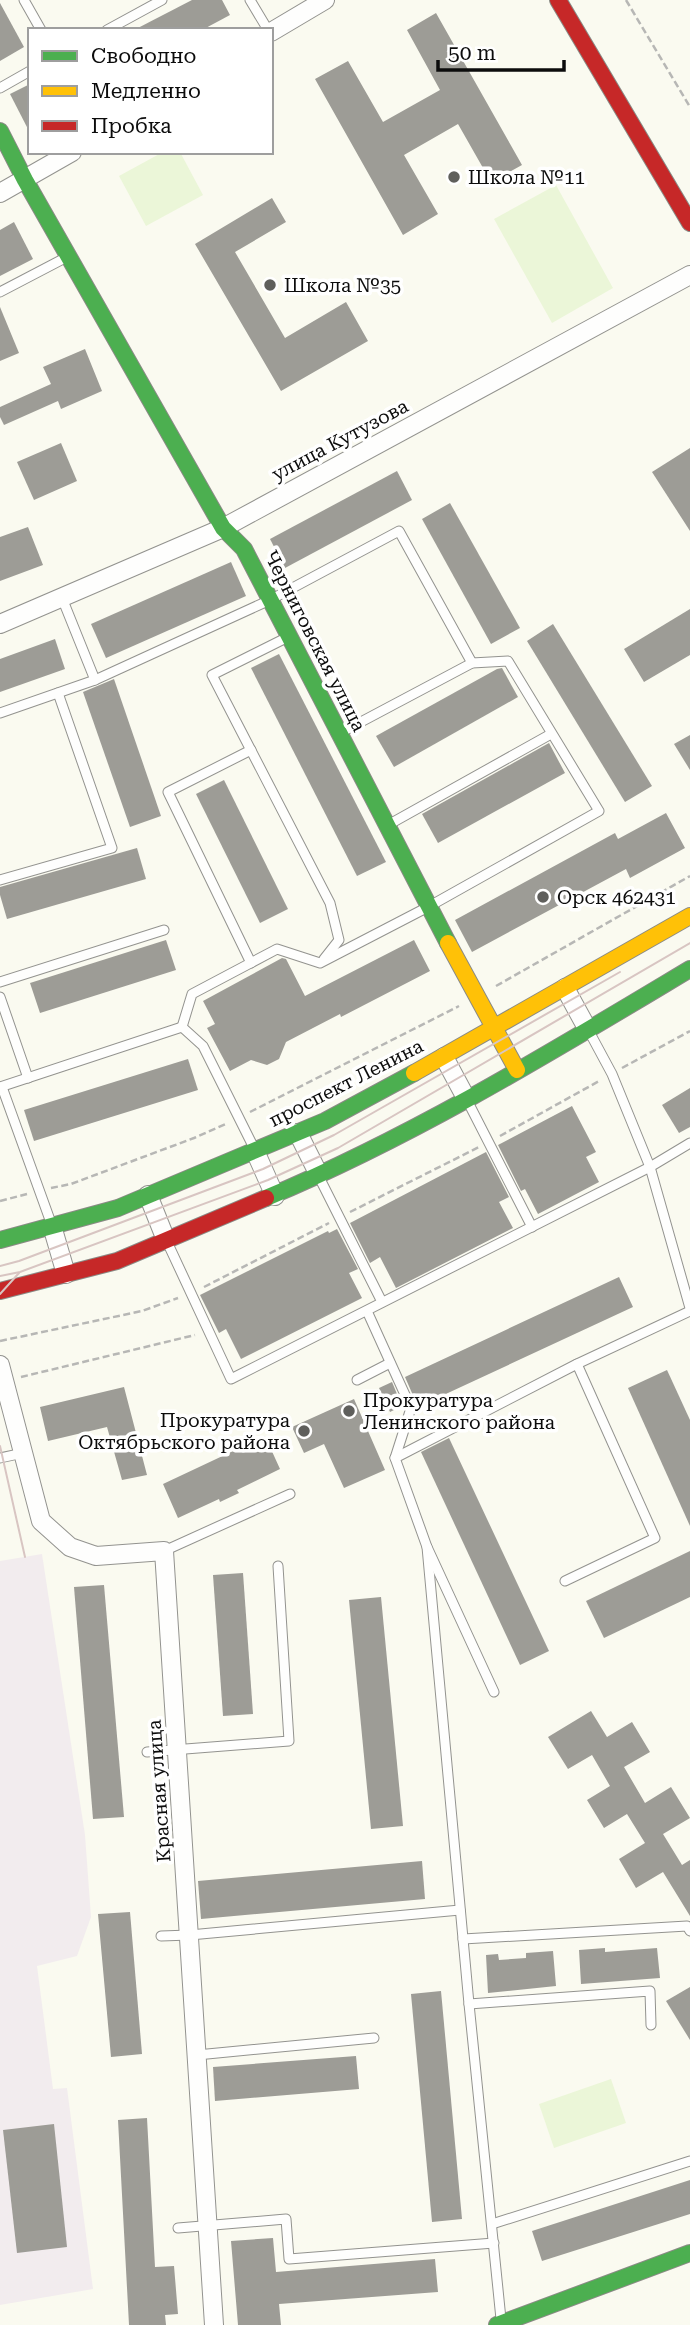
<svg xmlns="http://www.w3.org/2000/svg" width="690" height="2325" font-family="'Roboto Serif',serif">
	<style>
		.industrial { fill: #f2ecee }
		.pitch { fill: #ebf6d8 }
		.building { fill: #9d9c96 }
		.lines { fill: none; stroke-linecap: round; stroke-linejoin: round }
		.lane-casing { stroke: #93938f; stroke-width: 11 }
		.street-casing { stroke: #93938f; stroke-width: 20 }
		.fast-casing { stroke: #8a8a85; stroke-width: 18 }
		.slow-casing { stroke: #8a8a85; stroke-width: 18 }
		.jam-casing { stroke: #8a8a85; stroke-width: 18 }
		.path { stroke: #b7b7b5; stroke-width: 2.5; stroke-dasharray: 7 3.5; stroke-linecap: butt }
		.lane { stroke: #fefefd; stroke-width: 9 }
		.street { stroke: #fefefd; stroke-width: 18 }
		.fast { stroke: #4caf50; stroke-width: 16 }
		.slow { stroke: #ffc107; stroke-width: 16 }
		.jam { stroke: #c62828; stroke-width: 16 }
		.tram { stroke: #d8c5c2; stroke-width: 2 }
		.poi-dot { fill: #5f5f5c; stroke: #fff; stroke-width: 2.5 }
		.labels { text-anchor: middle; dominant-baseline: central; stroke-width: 7; stroke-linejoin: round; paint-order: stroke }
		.poi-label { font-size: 19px; fill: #0c0c0c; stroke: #fff; text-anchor: start }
		.street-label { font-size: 19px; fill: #0c0c0c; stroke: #fff }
	</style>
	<rect width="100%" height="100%" fill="#fafaf0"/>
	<!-- industrial -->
	<polygon class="industrial" points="42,1554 85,1835 91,1917 77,1956 37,1966 53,2089 67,2088 93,2289 0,2305 0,1561"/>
	<!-- pitch -->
	<g class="pitch">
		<polygon points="163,152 180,152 203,195 146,226 119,176"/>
		<polygon points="556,185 613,288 552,323 494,219"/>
		<polygon points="611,2079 626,2123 554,2148 539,2104"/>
	</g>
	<!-- building -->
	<g class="building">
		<polygon points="192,0 222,0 230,15 202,30 134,30"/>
		<polygon points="0,3 24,47 0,61"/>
		<polygon points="436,13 522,165 491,182 458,124 404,155 438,214 403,235 315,79 348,61 383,122 440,90 407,30"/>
		<polygon points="30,84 30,133 10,94"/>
		<polygon points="272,198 286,222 235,252 285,338 346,302 368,341 281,391 195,244"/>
		<polygon points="14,222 33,259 0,276 0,230"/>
		<polygon points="0,307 19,353 0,361"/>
		<polygon points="85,349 102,391 61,409 58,401 4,425 0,417 0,407 51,384 43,367"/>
		<polygon points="61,443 77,481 34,500 17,462"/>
		<polygon points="690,448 690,531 652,472"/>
		<polygon points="397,471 412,500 285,568 270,539"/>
		<polygon points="450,503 520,628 491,644 422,519"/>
		<polygon points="28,527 43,565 0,581 0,537"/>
		<polygon points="231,562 246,596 106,658 91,624"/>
		<polygon points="690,609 690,655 644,682 624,649"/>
		<polygon points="553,624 652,786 625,802 527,641"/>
		<polygon points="55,639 65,669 0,692 0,659"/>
		<polygon points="279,654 386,862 357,876 251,668"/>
		<polygon points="502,668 518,697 394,767 376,736 497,669"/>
		<polygon points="114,679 161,816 130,827 83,692"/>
		<polygon points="690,735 690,770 674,744"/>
		<polygon points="549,743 565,773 438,843 422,814"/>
		<polygon points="224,780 288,909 260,923 196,794"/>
		<polygon points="666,813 685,848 630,878 626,869 472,952 455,920 615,833 618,839"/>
		<polygon points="137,848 146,879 7,919 0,895 0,887"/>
		<polygon points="166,940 176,970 40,1013 30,983"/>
		<polygon points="414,940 430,971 341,1017 340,1014 286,1042 279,1059 267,1065 251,1060 230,1071 207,1028 215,1024 203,1001 282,958 286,959 305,996"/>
		<polygon points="188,1059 198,1090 34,1141 24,1110"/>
		<polygon points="690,1088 690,1127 679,1133 662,1105"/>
		<polygon points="572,1106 596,1152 586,1157 599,1182 538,1214 525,1189 521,1191 498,1145"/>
		<polygon points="486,1152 509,1197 499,1202 513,1228 396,1288 380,1257 370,1263 350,1223"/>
		<polygon points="337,1229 358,1269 349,1273 362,1298 241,1359 226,1329 219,1333 200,1295 328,1231 329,1233"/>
		<polygon points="619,1277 633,1307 422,1405 419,1398 415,1400 405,1377"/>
		<polygon points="667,1370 690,1420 690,1526 628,1388"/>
		<polygon points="392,1382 402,1406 390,1412 379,1388"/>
		<polygon points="124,1387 147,1475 122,1480 107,1427 48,1441 40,1407"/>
		<polygon points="354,1399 385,1470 344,1488 324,1444 304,1453 292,1427"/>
		<polygon points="265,1436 280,1469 237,1490 239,1493 220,1502 219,1499 178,1518 163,1484"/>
		<polygon points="449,1438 549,1651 520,1665 421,1452"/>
		<polygon points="690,1551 690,1597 604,1638 586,1601"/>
		<polygon points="243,1573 253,1714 223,1716 213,1575"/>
		<polygon points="104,1585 124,1817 93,1819 74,1587"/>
		<polygon points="381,1597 403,1826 371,1829 349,1600"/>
		<polygon points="591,1711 607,1737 632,1722 650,1752 624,1767 645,1803 671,1787 690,1818 663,1834 682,1865 690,1860 690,1916 663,1872 636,1888 619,1859 645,1843 627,1814 604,1828 587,1800 610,1786 592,1755 568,1769 548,1737"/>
		<polygon points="422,1861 425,1899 201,1919 198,1881"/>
		<polygon points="130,1912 142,2054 111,2057 98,1914"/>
		<polygon points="605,1948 605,1952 657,1948 660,1978 581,1984 579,1950"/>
		<polygon points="553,1951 556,1986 488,1993 486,1955 498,1954 499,1960 526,1958 526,1953"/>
		<polygon points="690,1987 690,2040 666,2001"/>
		<polygon points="441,1991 462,2219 432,2222 411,1994"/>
		<polygon points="356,2056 359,2089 215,2101 213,2067"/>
		<polygon points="147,2118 155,2267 174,2266 178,2314 165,2315 166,2325 129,2325 118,2120"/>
		<polygon points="54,2124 67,2247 17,2253 3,2130"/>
		<polygon points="690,2180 690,2214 542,2261 532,2231"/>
		<polygon points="273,2238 276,2272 435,2259 438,2292 279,2304 281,2325 238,2325 231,2241"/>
	</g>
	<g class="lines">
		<!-- lane casing -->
		<g class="lane-casing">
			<g id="lane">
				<polyline points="24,0 41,30"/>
				<polyline points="250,0 268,30"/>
				<polyline points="107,30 162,0"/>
				<polyline points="0,88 30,71"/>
				<polyline points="0,292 67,257"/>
				<polyline points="62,598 95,680"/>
				<polyline points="286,638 212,675 330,903 339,940 324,959"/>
				<polyline points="0,713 95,680 270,600 399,531 472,663"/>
				<polyline points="388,825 551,734"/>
				<polyline points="0,880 112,848 58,693"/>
				<polyline points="251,963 168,792 251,750"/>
				<polyline points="0,982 164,930"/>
				<polyline points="0,997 28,1078"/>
				<polyline points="182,1027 192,994 277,949 320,963 428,907 599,811 508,661 472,663 342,732"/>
				<polyline points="182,1027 203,1046 254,1148"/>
				<polyline points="591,1035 612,1074 650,1167 690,1308"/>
				<polyline points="0,1087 182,1027"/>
				<polyline points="2,1087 50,1220"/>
				<polyline points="469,1104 532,1227"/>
				<polyline points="320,1179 382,1302"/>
				<polyline points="169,1246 231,1379 650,1167 690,1143"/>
				<polyline points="367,1311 411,1408 395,1458"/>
				<polyline points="357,1380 390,1363"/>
				<polyline points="0,1458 23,1453"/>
				<polyline points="427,1547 469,2004 501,2319"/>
				<polyline points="164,1551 290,1494"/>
				<polyline points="565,1581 655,1538 577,1364"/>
				<polyline points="494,1692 427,1547 395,1458 577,1364 690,1311"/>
				<polyline points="147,1752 289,1741 278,1566"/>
				<polyline points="161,1936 190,1935 460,1910"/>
				<polyline points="463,1939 687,1926 690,1931"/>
				<polyline points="469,2004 650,1991 651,2025"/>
				<polyline points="197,2055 374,2038"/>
				<polyline points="492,2224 690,2161"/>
				<polyline points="178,2228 286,2219 289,2259 494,2243"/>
			</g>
		</g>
		<!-- street casing -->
		<g class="street-casing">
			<g id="street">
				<polyline points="271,32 325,0"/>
				<polyline points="0,193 72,152"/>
				<polyline points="0,624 223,528 690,275"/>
				<polyline points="565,988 588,1030"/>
				<polyline points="444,1057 466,1098"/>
				<polyline points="298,1133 319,1175"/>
				<polyline points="255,1151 275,1196"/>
				<polyline points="148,1195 166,1240"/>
				<polyline points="52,1226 66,1274"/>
				<polyline points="0,1365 41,1521 70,1547 96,1556 164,1551 214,2325"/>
			</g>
		</g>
		<!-- fast casing -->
		<g class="fast-casing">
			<g id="fast">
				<polyline points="0,131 25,180 223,528 244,549 448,943"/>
				<path d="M266,1198c148,-62 287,-147 424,-229"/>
				<polyline points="0,1240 118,1208 325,1121 414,1073"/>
				<polyline points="497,2325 690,2253"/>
			</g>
		</g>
		<!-- slow casing -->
		<g class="slow-casing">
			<g id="slow">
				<polyline points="448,943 517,1070"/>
				<polyline points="414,1073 690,916"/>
			</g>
		</g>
		<!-- jam casing -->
		<g class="jam-casing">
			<g id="jam">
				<polyline points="558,0 690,223"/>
				<polyline points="0,1291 117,1261 266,1198"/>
			</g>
		</g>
		<!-- path -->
		<g class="path">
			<polyline points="626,0 690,107"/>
			<polyline points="496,986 690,876"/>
			<polyline points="622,1068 690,1031"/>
			<polyline points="250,1112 459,1006"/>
			<polyline points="500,1136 601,1080"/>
			<polyline points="51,1188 71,1184 194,1138 228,1123"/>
			<polyline points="0,1201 27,1194"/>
			<polyline points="350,1212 479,1147"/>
			<polyline points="204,1287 329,1223"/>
			<polyline points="0,1341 142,1311 178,1298"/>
			<polyline points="21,1377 195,1335"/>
		</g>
		<!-- lane -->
		<use href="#lane" class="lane"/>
		<!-- street -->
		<use href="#street" class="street"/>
		<!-- fast -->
		<use href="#fast" class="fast"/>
		<!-- slow -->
		<use href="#slow" class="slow"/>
		<!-- jam -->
		<use href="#jam" class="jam"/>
		<!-- tram -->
		<g class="tram">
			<polyline points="0,1266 19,1261 263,1169 334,1135 620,972"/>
			<polyline points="0,1276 20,1272 268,1180 338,1148 690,943"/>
			<polyline points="0,1294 19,1273"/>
			<polyline points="0,1446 25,1557"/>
		</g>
	</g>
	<!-- markers -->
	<g class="poi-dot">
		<circle cx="454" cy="177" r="7"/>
		<circle cx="270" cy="285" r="7"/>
		<circle cx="543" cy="897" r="7"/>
		<circle cx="349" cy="1411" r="7"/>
		<circle cx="304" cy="1431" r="7"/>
	</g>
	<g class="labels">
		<!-- poi labels -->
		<g class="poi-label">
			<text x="468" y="177">Школа №11</text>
			<text x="284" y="285">Школа №35</text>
			<text x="557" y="897">Орск 462431</text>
			<text x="363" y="1400">Прокуратура<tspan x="363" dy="22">Ленинского района</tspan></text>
			<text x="290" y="1420" text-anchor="end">Прокуратура<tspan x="290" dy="22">Октябрьского района</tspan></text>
		</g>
		<!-- street labels -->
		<g class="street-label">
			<text transform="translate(340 440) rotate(-28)">улица Кутузова</text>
			<text transform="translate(315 641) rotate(63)">Черниговская улица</text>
			<text transform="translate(346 1083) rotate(-27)">проспект Ленина</text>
			<text transform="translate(159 1791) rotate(-94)">Красная улица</text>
		</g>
	</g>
	<!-- legend -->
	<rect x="28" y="28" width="245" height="126" fill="#ffffff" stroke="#9e9e9e" stroke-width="2"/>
	<rect x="42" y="51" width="35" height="10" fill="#4caf50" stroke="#9e9e9e" stroke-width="2"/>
	<text x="91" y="63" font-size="21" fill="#0c0c0c">Свободно</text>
	<rect x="42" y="86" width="35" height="10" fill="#ffc107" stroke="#9e9e9e" stroke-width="2"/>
	<text x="91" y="98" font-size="21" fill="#0c0c0c">Медленно</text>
	<rect x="42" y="121" width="35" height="10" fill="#c62828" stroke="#9e9e9e" stroke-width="2"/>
	<text x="91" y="133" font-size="21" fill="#0c0c0c">Пробка</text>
	<!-- scale -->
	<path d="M438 60v10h126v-10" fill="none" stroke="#0c0c0c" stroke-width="3.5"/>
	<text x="448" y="60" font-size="21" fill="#0c0c0c" stroke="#ffffff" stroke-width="5" paint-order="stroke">50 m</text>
</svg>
